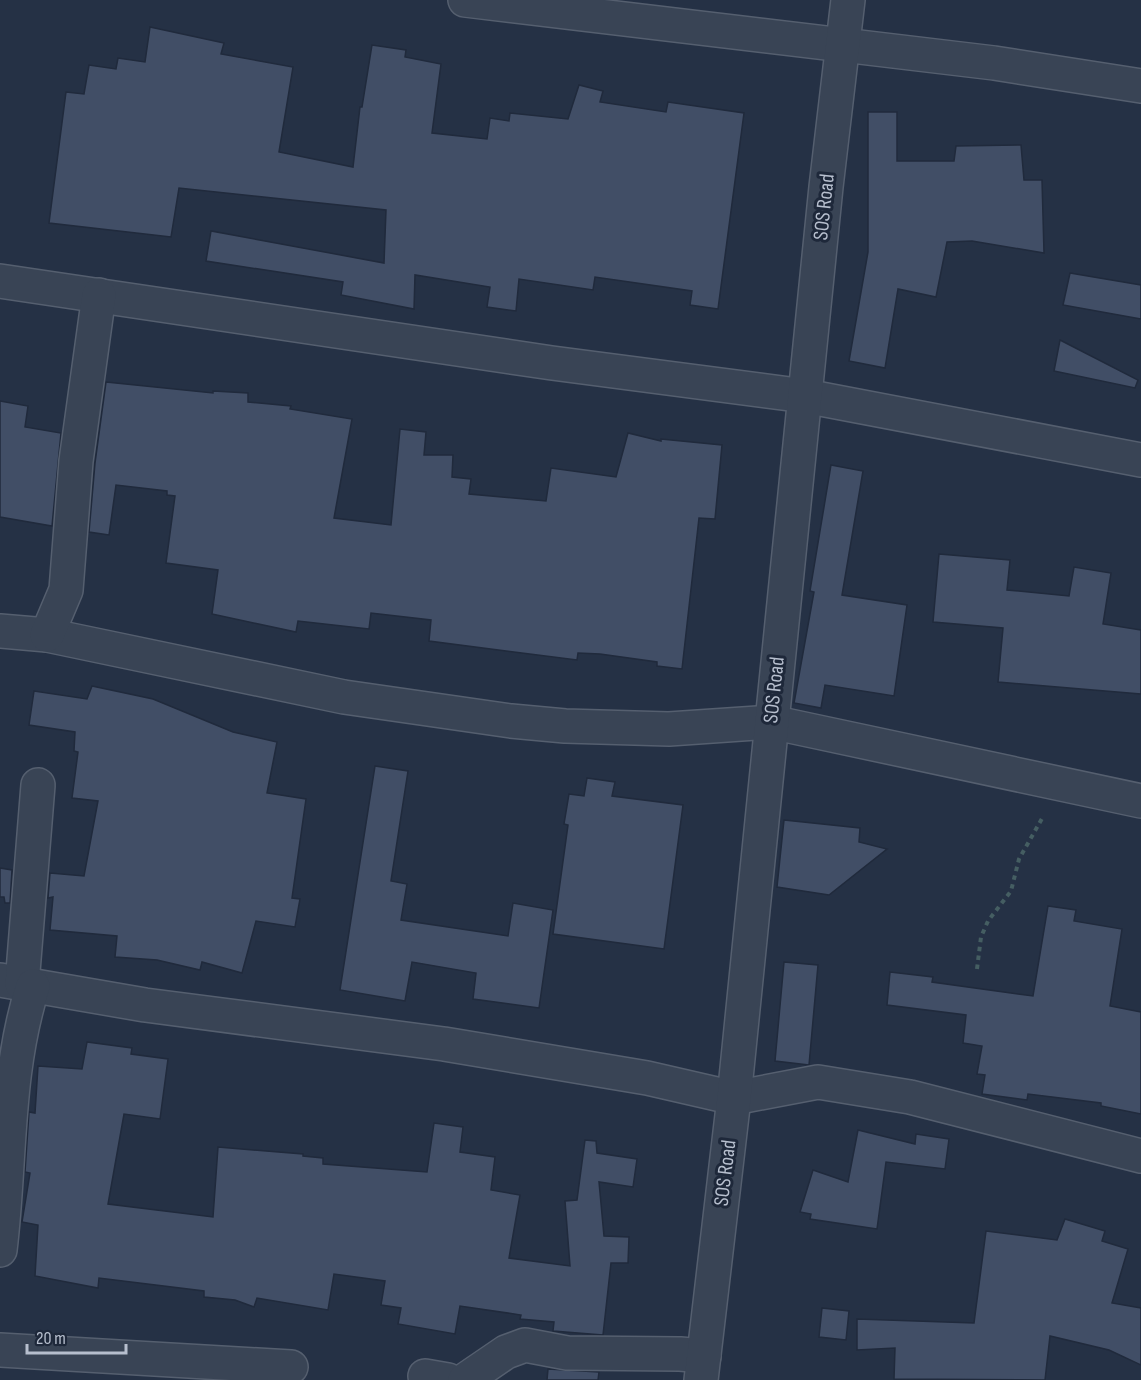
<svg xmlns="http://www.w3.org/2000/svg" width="1141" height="1380" font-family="'Sofia Sans Condensed',sans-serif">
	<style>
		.building { fill: #414e66; stroke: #202a3c; stroke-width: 1.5 }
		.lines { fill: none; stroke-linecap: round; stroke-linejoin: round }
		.minor-casing { stroke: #555f6f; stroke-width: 36 }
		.tertiary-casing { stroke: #555f6f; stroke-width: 36 }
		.path { stroke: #455e62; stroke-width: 4; stroke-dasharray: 4.5 4.5; stroke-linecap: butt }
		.minor { stroke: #394455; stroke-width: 33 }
		.tertiary { stroke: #394455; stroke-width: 33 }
		.labels { text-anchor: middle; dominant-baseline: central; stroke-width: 6; stroke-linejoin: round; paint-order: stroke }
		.street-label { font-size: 21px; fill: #b7bfce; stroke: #1e283a }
	</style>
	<rect width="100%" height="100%" fill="#253145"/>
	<!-- building -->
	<g class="building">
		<polygon points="150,27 224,43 221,54 293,67 279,152 353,167 360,107 362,107 372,45 406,50 405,57 441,64 432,133 487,139 490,118 509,121 510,113 568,119 579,85 603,91 600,102 666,112 668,102 744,113 718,309 690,305 692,291 595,277 593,290 519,279 516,311 487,307 490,287 415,275 414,309 341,295 343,282 206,261 211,231 384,263 386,210 179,188 171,237 49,223 66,92 84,94 89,65 116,69 118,58 145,62"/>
		<polygon points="868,112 897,112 897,161 954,161 956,146 1021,145 1024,180 1042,180 1044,253 972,241 947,242 936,297 898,289 885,368 849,361 868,252"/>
		<polygon points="1070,273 1141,285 1141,319 1063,305"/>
		<polygon points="1060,340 1138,380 1135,388 1054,371"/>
		<polygon points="106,382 213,393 213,391 248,393 248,402 291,406 290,409 352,419 334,518 391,525 400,429 426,432 424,455 453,455 452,477 471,479 469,494 546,501 551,468 616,477 628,433 661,441 661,439 722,445 715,519 699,518 682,669 657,666 657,662 600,654 578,653 577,660 429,641 431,620 371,613 369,629 298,621 296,632 212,614 218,570 166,563 175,496 167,495 167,491 116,485 109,535 89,532 95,463"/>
		<polygon points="0,401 28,406 25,427 61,433 52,526 0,517"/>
		<polygon points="831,465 863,471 842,595 907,605 894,696 825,685 821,708 794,703 814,592 810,591"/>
		<polygon points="939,554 1010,560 1007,590 1069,596 1074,567 1111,573 1103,624 1141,630 1141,694 998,682 1003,628 933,622"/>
		<polygon points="92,686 153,699 233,732 277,742 267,793 306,799 292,898 300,899 295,927 256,921 242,973 202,962 200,970 157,960 115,957 117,936 50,930 53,897 48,898 50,873 84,876 98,801 72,798 78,752 74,751 75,732 29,725 34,691 87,699"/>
		<polygon points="375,766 408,771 391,881 407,884 401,920 508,936 513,903 553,910 539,1008 473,999 476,973 412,962 405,1001 340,990"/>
		<polygon points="587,778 615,782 612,796 683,805 664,949 553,934 568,825 564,824 569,794 584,796"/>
		<polygon points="784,820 860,828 859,842 887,849 829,895 777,887"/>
		<polygon points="0,868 12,870 10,903 5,903 4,897 0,897"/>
		<polygon points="1048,906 1076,910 1074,921 1122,929 1110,1006 1141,1012 1141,1114 1101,1106 1101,1103 1028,1094 1027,1100 982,1094 985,1075 977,1074 982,1046 963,1043 966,1015 887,1005 890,972 933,977 932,982 1033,996"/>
		<polygon points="784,962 818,965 809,1065 775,1061"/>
		<polygon points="87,1042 132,1048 131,1054 168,1059 160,1119 124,1114 108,1204 213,1217 218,1147 303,1154 303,1156 323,1158 323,1164 427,1172 434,1123 463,1127 460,1152 495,1157 491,1190 520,1195 509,1258 570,1266 565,1201 577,1200 585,1140 596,1141 597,1153 637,1159 633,1187 599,1182 604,1236 629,1237 628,1263 611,1263 603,1335 553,1331 554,1322 520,1319 521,1315 460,1306 455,1334 398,1324 401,1308 381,1305 385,1281 334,1274 328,1310 257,1298 254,1307 235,1300 204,1297 204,1291 99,1278 98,1288 35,1276 38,1225 22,1222 30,1173 25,1172 29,1112 35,1113 38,1066 82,1069"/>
		<polygon points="858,1130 915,1144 916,1134 949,1139 945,1169 886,1162 877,1229 810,1219 811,1214 800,1212 813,1170 848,1182"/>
		<polygon points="1065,1219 1105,1231 1102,1241 1128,1249 1112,1303 1141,1308 1141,1365 1109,1350 1050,1336 1045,1380 894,1379 895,1348 857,1350 857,1319 974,1323 986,1231 1057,1240"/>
		<polygon points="822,1308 849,1311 846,1340 819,1337"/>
		<polygon points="548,1369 599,1372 598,1380 547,1380"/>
	</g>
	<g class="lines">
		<!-- minor casing -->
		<g class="minor-casing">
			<g id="minor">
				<polyline points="465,0 994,63 1141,86"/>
				<polyline points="0,281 552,363 805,396 1141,460"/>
				<polyline points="0,631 47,635 344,697 511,721 565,726 669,729 771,722 1141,801"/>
				<polyline points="47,635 66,590 76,461 99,295"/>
				<polyline points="0,980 145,1005 444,1044 647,1078 734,1098 818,1082 910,1097 1141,1156"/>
				<polyline points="22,984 38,785"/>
				<path d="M0,1250c11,-90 5,-176 33,-264"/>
				<polyline points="0,1350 291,1367"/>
				<polyline points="425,1376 448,1380"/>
				<polyline points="465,1380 506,1352 525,1345 567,1353 680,1354 704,1356"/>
			</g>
		</g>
		<!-- tertiary casing -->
		<g class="tertiary-casing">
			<polyline id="tertiary" points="701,1380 734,1098 826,187 848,0"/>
		</g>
		<!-- path -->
		<polyline class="path" points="977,969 981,937 988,921 1011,891 1019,859 1044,815"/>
		<!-- minor -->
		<use href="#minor" class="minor"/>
		<!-- tertiary -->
		<use href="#tertiary" class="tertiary"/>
	</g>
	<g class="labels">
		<!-- street labels -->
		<g class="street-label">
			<text transform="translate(824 207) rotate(-84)">SOS Road</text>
			<text transform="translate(774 690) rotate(-84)">SOS Road</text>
			<text transform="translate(725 1173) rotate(-83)">SOS Road</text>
		</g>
	</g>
	<!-- scale -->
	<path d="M27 1344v9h99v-9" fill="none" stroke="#b7bfce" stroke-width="3"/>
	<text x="36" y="1344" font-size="18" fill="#b7bfce" stroke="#1e283a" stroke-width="4.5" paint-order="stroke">20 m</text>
</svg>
